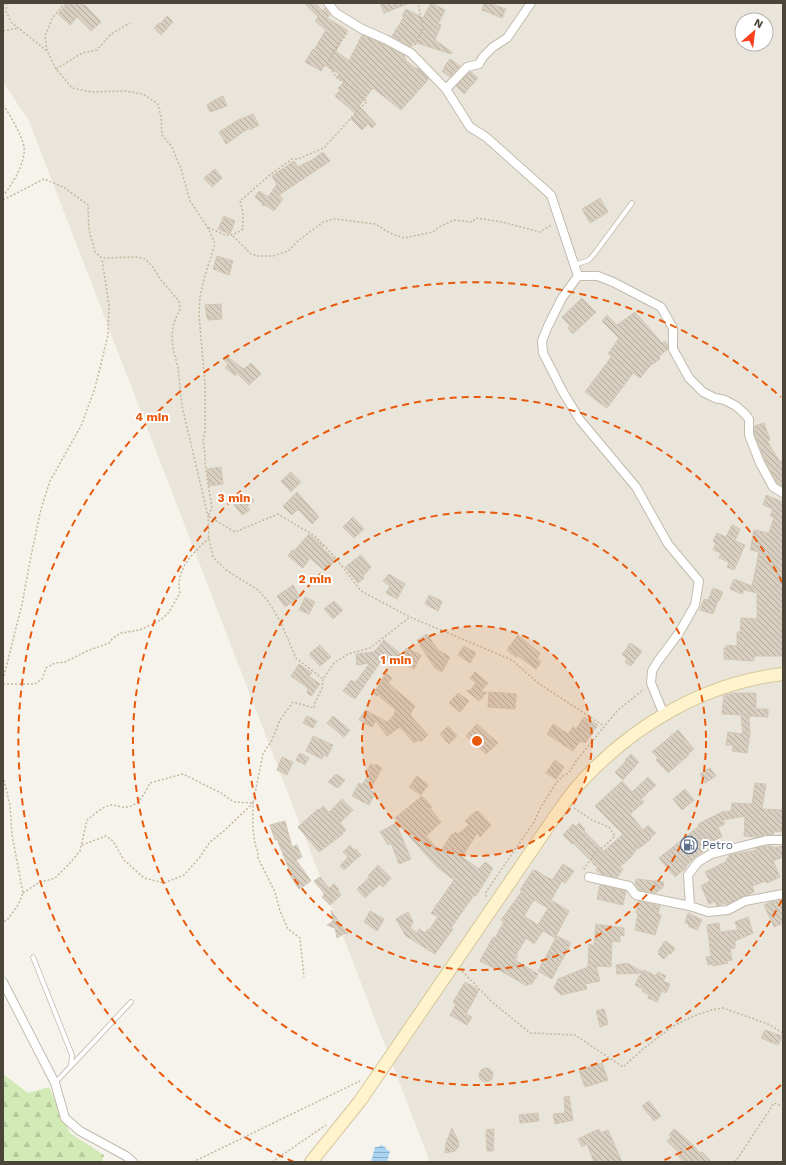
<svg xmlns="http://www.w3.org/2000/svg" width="786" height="1165" font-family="'Work Sans',sans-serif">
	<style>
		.residential { fill: #eae5da; fill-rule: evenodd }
		.forest { fill: url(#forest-firs) }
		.water { fill: url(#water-rules) }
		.building { fill: url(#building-back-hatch); stroke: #d3c7b4; fill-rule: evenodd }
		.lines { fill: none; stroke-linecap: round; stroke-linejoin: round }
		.lane-casing { stroke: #c2bbae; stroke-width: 5.5 }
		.street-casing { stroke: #c2bbae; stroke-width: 10 }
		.secondary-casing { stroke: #d6c79b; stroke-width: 14 }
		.path { stroke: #c4b79f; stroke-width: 1.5; stroke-dasharray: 2 2; stroke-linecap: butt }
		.lane { stroke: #fff; stroke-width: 4 }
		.street { stroke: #fff; stroke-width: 8 }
		.secondary { stroke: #fff3cd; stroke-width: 12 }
		.ring { fill: none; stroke: #e8590c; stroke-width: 2; stroke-dasharray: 7 5 }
		.labels { text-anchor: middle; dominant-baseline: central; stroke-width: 4; stroke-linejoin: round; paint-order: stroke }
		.service-label { font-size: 12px; fill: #4e5e75; stroke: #fff; text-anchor: start }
		.centre { fill: #e8590c; stroke: #fff; stroke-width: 2 }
		.ring-label { font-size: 12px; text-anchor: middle; font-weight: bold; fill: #e8590c; stroke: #fff; stroke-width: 4; stroke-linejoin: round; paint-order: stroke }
	</style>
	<defs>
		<pattern id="forest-firs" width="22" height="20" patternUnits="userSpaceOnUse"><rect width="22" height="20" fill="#d2eab5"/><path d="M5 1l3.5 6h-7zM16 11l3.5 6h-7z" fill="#b6ca9c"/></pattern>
		<pattern id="water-rules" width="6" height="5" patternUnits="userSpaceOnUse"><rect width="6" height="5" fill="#a9d4f2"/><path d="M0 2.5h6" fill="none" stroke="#8caec5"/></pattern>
		<pattern id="building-back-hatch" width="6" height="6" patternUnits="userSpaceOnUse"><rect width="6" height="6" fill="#d8cfc1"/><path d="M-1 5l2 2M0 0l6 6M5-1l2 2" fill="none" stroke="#b1aa9e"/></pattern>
	</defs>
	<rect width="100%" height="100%" fill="#f6f3ec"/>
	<!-- residential -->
	<path class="residential" d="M3,3h780v1159h-353l-401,-1041 -26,-39zM742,20h24v24h-24z"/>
	<!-- forest -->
	<polygon class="forest" points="3,1074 28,1093 49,1087 70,1133 104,1155 102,1162 3,1162"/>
	<!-- water -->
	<polygon class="water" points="381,1145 385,1147 387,1150 390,1151 387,1162 371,1162 375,1147 378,1147"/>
	<!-- building -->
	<g class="building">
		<polygon points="67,3 80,3 87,7 101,22 91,31 77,17 70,25 58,14"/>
		<polygon points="304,3 315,3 323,11 325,8 330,15 327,18 347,30 336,51 349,61 362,35 383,44 405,56 404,58 406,59 405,60 417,69 418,68 428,78 428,80 401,110 373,88 359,106 376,124 372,128 368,124 362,130 351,119 356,114 335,96 340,90 338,88 344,82 337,77 339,74 325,65 321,71 305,62 313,49 314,50 326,30 315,21 318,17"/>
		<polygon points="380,3 407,3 407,4 384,13"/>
		<polygon points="431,3 445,10 438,24 441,25 435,40 452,52 451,54 414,42 411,47 392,36 404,17 402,16 406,9 423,18"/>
		<polygon points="484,3 488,3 506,9 502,18 482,10"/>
		<polygon points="167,16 173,22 161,35 154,28 159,23 160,24"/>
		<polygon points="450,59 460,66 450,77 442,71 445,68 444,67"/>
		<polygon points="470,72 471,72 478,78 464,94 456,86"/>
		<polygon points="223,96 227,106 210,112 207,105 213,101"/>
		<polygon points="253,114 259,125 250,130 249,128 226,144 219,132 238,120"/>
		<polygon points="323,152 330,161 279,195 283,199 274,211 265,205 262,206 263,204 255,197 259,191 268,197 277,184 272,176 294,161 298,167 309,161 309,162"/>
		<polygon points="215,169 222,178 212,187 204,178"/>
		<polygon points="600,198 608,212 590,223 582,209"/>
		<polygon points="224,216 235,221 230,234 218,229"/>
		<polygon points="217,256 233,261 229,275 213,269"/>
		<polygon points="582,298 596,312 573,334 568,328 570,326 562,317"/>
		<polygon points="221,304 222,319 208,320 208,318 207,318 205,305"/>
		<polygon points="635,312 662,343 665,341 668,345 668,349 659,356 660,359 651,365 640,378 633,373 607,408 585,392 612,356 608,354 619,338 602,321 607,315 617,325"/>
		<polygon points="226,356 244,369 251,363 261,374 249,385 236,372 236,376 225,368 228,364 223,359"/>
		<polygon points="764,423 770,440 767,441 780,462 783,460 783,487 777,483 766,462 754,434 754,426"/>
		<polygon points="221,467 223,484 209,486 207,469"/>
		<polygon points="291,472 301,482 291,492 281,481"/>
		<polygon points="297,492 319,517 312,524 299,510 297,510 292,515 283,506"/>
		<polygon points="249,494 254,501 247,506 250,510 242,515 234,505"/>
		<polygon points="766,495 783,502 783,607 781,607 783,656 754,656 754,661 724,659 724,648 726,648 726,645 737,646 737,632 740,632 741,618 757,619 757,593 744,590 742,594 730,589 734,579 752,586 759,552 750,550 754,530 769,533 774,517 770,516 773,509 763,505"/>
		<polygon points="353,517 364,529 354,538 343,527"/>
		<polygon points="732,525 740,529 735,541 745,545 734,570 727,567 729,562 719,558 721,553 713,550 716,543 713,541 717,533 726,537"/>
		<polygon points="309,534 324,546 322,548 336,560 325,571 310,558 303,568 288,556 292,550 294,551"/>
		<polygon points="361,555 371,567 363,576 364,578 358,583 345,567"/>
		<polygon points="389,574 405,584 397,599 386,593 390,586 383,581"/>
		<polygon points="293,585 300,597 285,607 277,596"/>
		<polygon points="713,588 723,592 719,601 718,600 713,614 700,610 704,599 708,600"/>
		<polygon points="429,595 442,601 438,611 425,604"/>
		<polygon points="305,597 315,602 309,614 299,610"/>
		<polygon points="334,601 343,610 333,619 324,609"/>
		<polygon points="427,634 438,650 450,657 442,672 435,668 417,640"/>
		<polygon points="518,635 540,653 537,659 541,662 536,669 518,656 516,657 507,650"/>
		<polygon points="384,640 403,656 406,648 421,655 414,669 395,658 391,663 383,658 355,699 343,691 351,680 355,683 370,663 357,665 356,654 374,652"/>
		<polygon points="630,643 642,651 631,666 625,662 627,659 622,655"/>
		<polygon points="320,645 331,657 320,666 309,654"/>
		<polygon points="464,646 476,653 470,663 458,655"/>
		<polygon points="299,664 312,673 309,676 320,684 311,696 307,693 308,688 291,676"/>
		<polygon points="475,672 488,683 480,692 487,692 479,701 466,690 469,691 476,683 470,678"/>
		<polygon points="386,673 392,678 388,683 415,706 410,715 428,735 420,742 418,740 414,743 400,727 387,736 376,721 372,727 359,720 365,710 387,722 392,718 396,710 380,697 381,695 380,694 378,696 374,694"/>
		<polygon points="489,692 516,694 515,709 488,707"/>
		<polygon points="458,693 469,701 460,712 449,703"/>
		<polygon points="732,693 756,693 756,709 768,709 768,717 749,716 750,734 747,753 732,751 733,745 726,745 728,732 743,734 741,715 722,714 724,695 727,696 727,694 732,694"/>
		<polygon points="307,716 317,721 313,728 303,723"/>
		<polygon points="333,716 350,730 344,737 327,723"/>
		<polygon points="584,717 598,725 585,743 580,741 573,751 547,734 553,724 568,734 573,727 576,729"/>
		<polygon points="477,724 498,743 486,754 466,736"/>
		<polygon points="448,726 457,736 449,744 440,734"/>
		<polygon points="678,730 694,749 688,754 689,755 668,773 656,760 658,758 652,752"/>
		<polygon points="313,736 333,745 327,757 324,755 322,759 306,751"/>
		<polygon points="300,753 309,758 305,765 296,760"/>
		<polygon points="631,754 639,762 623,780 615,772 626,761 625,760"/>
		<polygon points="282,757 293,762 287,775 277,770"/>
		<polygon points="555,760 564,767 556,779 546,773"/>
		<polygon points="371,764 375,766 376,764 382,768 370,790 375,793 369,805 352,796 359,783 362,785 370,772 367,770"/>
		<polygon points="710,768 716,776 705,783 700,774"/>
		<polygon points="336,774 345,780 338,788 328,782"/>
		<polygon points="417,776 428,785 421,795 409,787"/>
		<polygon points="648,777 656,785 641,799 644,802 630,814 643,830 648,825 656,833 650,838 651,839 638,849 639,846 631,857 620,867 623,869 617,878 602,874 596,870 598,868 593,864 593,863 573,843 572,844 563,835 573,824 576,827 579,823 585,829 584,831 604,851 623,834 595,806 622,781 632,792"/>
		<polygon points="755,783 766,784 762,809 783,810 783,832 774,831 774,834 756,837 744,836 745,816 723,820 725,824 718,827 722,837 702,846 705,850 694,858 686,866 686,868 675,877 659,858 699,826 698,824 722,812 731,811 732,803 752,804"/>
		<polygon points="685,789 694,800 682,810 673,799"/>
		<polygon points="422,796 432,807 430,808 441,822 426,836 440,852 452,834 453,835 455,832 458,834 469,825 465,821 475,812 478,811 491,825 480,837 477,833 462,857 479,869 485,862 493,868 476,896 474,895 451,928 453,929 435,954 406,936 396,919 408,912 413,922 410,928 417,933 419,929 425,933 428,929 429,930 438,917 431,913 454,880 437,867 397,823 399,822 395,818"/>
		<polygon points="342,799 353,810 340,823 346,830 342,833 343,834 319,852 298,827 318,809 319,810 323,806 329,812"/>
		<polygon points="285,821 292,847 297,845 302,857 296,860 311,881 299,889 290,875 291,874 277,839 275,840 270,825"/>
		<polygon points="396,823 411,859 399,864 391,843 388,845 380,832"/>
		<polygon points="350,845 355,851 356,849 361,855 344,870 340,866 348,857 343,852"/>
		<polygon points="768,846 773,846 773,848 783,846 783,857 773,861 780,877 767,883 766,881 752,886 754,892 726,905 725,903 717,906 715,901 709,904 701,886 710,881 705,872 727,861 727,858 729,858 729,855 752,851 756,850 756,848"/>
		<path d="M563,864l11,7 -9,12 -3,-2 -11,19 18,11 -14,27 -12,-7 -9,13 -8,-6 -10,17 2,1 -3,4 23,14 -7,11 -2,-2 -2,3 -31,-18h-2l-14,-7 13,-24 2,1 9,-16 -3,-2 21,-29 -2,-1 13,-20 2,1v-1l17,10zM534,900l14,8 -10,17 -14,-9z"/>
		<polygon points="378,865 391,878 383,887 380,884 365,898 357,889 370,877 368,876"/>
		<polygon points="320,877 329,888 334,884 339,890 338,891 341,895 330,905 322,897 324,895 323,892 314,881"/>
		<polygon points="636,879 664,882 663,887 656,893 639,890 635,885"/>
		<polygon points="600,885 626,891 623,905 597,899"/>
		<polygon points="781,900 783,906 783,923 774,927 764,905 771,902 774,901 775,902"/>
		<polygon points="639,901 660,906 658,914 661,915 655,935 635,930 638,913 636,913"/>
		<polygon points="331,910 337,919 348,934 345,933 337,938 335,928 327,925 333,921"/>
		<polygon points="370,911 384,919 377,931 364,922"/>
		<polygon points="688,913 702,920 697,930 688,926 689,924 685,923"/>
		<polygon points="748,917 753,933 735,941 735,948 730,949 732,960 727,961 728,963 713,966 713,964 708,965 706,957 711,956 707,925 719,923 720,932 738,930 735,922"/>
		<polygon points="596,924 624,928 624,936 620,935 620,942 612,941 611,967 596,966 600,981 585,984 587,989 561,995 554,988 558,979 588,967 589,944 594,946"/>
		<polygon points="557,936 571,943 552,979 538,971"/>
		<polygon points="665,941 675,948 671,954 669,953 664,959 658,954 660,952 658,951"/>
		<polygon points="627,963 643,972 644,970 656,976 658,972 666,976 663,981 670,984 666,993 662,991 657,1002 648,998 649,995 642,991 643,989 635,985 639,976 640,976 642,973 617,974 616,965"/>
		<polygon points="465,982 479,990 466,1014 472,1017 467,1025 450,1015 456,1004 453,1002"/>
		<polygon points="604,1009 608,1024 600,1027 596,1011"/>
		<polygon points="765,1030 782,1036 778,1045 761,1038"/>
		<polygon points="602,1063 608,1080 585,1087 579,1070"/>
		<circle cx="486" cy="1075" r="7"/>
		<polygon points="569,1096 573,1120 555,1124 553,1114 565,1113 564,1097"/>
		<polygon points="649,1101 661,1116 654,1121 642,1106"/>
		<polygon points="538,1113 539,1121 520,1123 519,1115"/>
		<polygon points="452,1128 459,1143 459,1146 455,1151 445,1153 446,1143"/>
		<polygon points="494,1129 493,1151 487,1151 486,1130"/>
		<polygon points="599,1129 601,1133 608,1130 622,1162 594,1162 587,1144 582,1147 578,1139"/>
		<polygon points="674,1129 691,1143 700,1153 702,1152 712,1162 684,1162 678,1156 680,1154 667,1141 671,1137 669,1135"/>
	</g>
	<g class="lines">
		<!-- lane casing -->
		<g class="lane-casing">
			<g id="lane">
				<polyline points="575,265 589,260 595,253 632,203"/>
				<polyline points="33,957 72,1055 71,1066 55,1083"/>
				<polyline points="72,1065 131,1002"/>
			</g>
		</g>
		<!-- street casing -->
		<g class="street-casing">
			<g id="street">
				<polyline points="328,3 336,13 362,29 385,39 411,53 446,89 470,127 486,137 551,195 578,276 598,276 613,282 661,307 673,328 673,349 689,378 703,392 715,398 725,400 736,406 745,414 749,419 749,435 760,463 773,487 783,493"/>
				<polyline points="446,89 467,67 479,64 483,57 493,47 507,38 531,3"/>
				<polyline points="578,276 562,298 548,326 542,341 543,353 563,392 580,420 636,487 668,544 699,581 695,605 679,633 658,661 652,671 651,683 664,715"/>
				<polyline points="589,877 629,886 636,895 690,906 708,912 728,910 745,901 783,894"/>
				<polyline points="690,906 688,875 698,862 711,854 767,840 783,840"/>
				<polyline points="3,982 55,1083 65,1118 80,1131 126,1156 133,1162"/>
			</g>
		</g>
		<!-- secondary casing -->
		<g class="secondary-casing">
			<path id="secondary" d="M311,1162l49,-61 196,-286c8,-11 16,-23 26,-34 53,-57 123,-98 201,-107"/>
		</g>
		<!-- path -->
		<g class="path">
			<polyline points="7,3 6,11 11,22 47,51"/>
			<polyline points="65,3 53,17 45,36 47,51 56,69 72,88 92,92 125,91 143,94 158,104 161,117 162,135 172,147 181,169 190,201 208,228 215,244 204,279 200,297 199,315 205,384 205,432 203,441 205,453 205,463 208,484 212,508 208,516 235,532 278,514 315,536 334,556 361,591 410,617"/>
			<polyline points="3,31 19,28"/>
			<polyline points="415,45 423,28 418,3"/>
			<polyline points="56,69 82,53 97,50 111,34 130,23"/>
			<path d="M3,105c7,9 19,31 21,42 2,15 -12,38 -21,49"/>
			<polyline points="3,200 44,179 65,188 88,205 89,230 95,252 102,258 136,257 145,259 152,266 161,280 179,301 180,310 177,315 173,326 172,337 173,348 178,368 182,406 208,516 209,538 213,557 226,570 258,590 268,601 280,621 296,658 323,679"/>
			<path d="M208,228c18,5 16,13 35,1v-17l-3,-11 31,-27 21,-15h6l26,-11 36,-40 7,-6 -12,-12 -19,-13 -8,-12c2,-12 14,-23 20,-34"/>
			<polyline points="233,236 251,254 258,256 273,256 288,251 299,240 323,222 335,219 375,224 390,233 404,238 433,232 439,227 454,220 472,222 476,218 502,222 540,232 551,225"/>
			<polyline points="3,680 22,604 31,556 41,509 50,481 81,426 95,388 108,335 109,305 102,259"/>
			<path d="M3,684h32l7,-5 4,-11 9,-5 10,-1 22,-11 22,-8 4,-5 8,-5 19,-3 21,-10 8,-8 11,-19c-5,-24 13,-40 29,-55"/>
			<polyline points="3,776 10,805 12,835 23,893 18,905 8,919 3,922"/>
			<polyline points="574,808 592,820 609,827 615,836 604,847 597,850 593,857 584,868 585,870"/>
			<polyline points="82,845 106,836 113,841 124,860 144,878 164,883 184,875 200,857 210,842 224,831 253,803 253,829 255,844 258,852 258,858 275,892 280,911 288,929 300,938 304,977"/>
			<path d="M23,893l15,-10 17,-5 15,-15 10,-12 7,-31c7,-5 16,-14 24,-15 6,0 11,3 16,2 12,-1 18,-15 23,-24l33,-9 38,19 13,9 19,1 10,-49 9,-14 8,-20 13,-18 21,6 1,-5 7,-15 1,-9 11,-16 14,-9 22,-6 40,-31 102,43 26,23 66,43"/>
			<polyline points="486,897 486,892 529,829 533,824 541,807 556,783 563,776 569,773 576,761 617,711 644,689"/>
			<polyline points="462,971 492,1002 530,1033 575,1035 623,1067 643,1049 673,1026 694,1016 711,1010 723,1008 768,1024 783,1033"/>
			<polyline points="193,1162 360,1081"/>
			<polyline points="272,1162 326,1125"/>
			<polyline points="734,1162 738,1158 774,1103 783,1106"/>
		</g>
		<!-- lane -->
		<use href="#lane" class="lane"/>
		<!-- street -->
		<use href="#street" class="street"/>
		<!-- secondary -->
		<use href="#secondary" class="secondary"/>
	</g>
	<!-- distance rings -->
	<circle cx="477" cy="741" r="115" fill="#e8590c" fill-opacity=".12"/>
	<g class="ring">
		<circle cx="477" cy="741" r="115"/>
		<circle cx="477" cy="741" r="229"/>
		<path d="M782 900A344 344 0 1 1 782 582"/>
		<path d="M781 1085A459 459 0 0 1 660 1162M294 1162A459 459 0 1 1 781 397"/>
	</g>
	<!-- icons -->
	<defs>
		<g id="fuel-ring" transform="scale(0.9)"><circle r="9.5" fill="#fff" stroke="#5c6f8a" stroke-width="1.5"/><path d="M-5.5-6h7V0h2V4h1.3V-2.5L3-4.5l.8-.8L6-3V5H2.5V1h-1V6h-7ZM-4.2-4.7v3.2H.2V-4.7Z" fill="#5c6f8a"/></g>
	</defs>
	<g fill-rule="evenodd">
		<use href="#fuel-ring" x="689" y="845"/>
	</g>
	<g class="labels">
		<!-- service labels -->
		<g class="service-label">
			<text x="702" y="845">Petro</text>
		</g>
	</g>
	<circle cx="477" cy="741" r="6" class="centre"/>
	<g class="ring-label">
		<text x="152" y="421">4 min</text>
		<text x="234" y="502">3 min</text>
		<text x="315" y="583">2 min</text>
		<text x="396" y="664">1 min</text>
	</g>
	<!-- border -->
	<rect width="786" height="1165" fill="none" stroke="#4b4439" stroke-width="8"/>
	<!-- north arrow -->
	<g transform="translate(754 32) rotate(28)"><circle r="19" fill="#ffffff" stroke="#b7b4b0"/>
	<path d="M0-3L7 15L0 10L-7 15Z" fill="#fc3f1d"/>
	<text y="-6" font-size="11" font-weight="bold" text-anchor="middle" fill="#4b4439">N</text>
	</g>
</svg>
